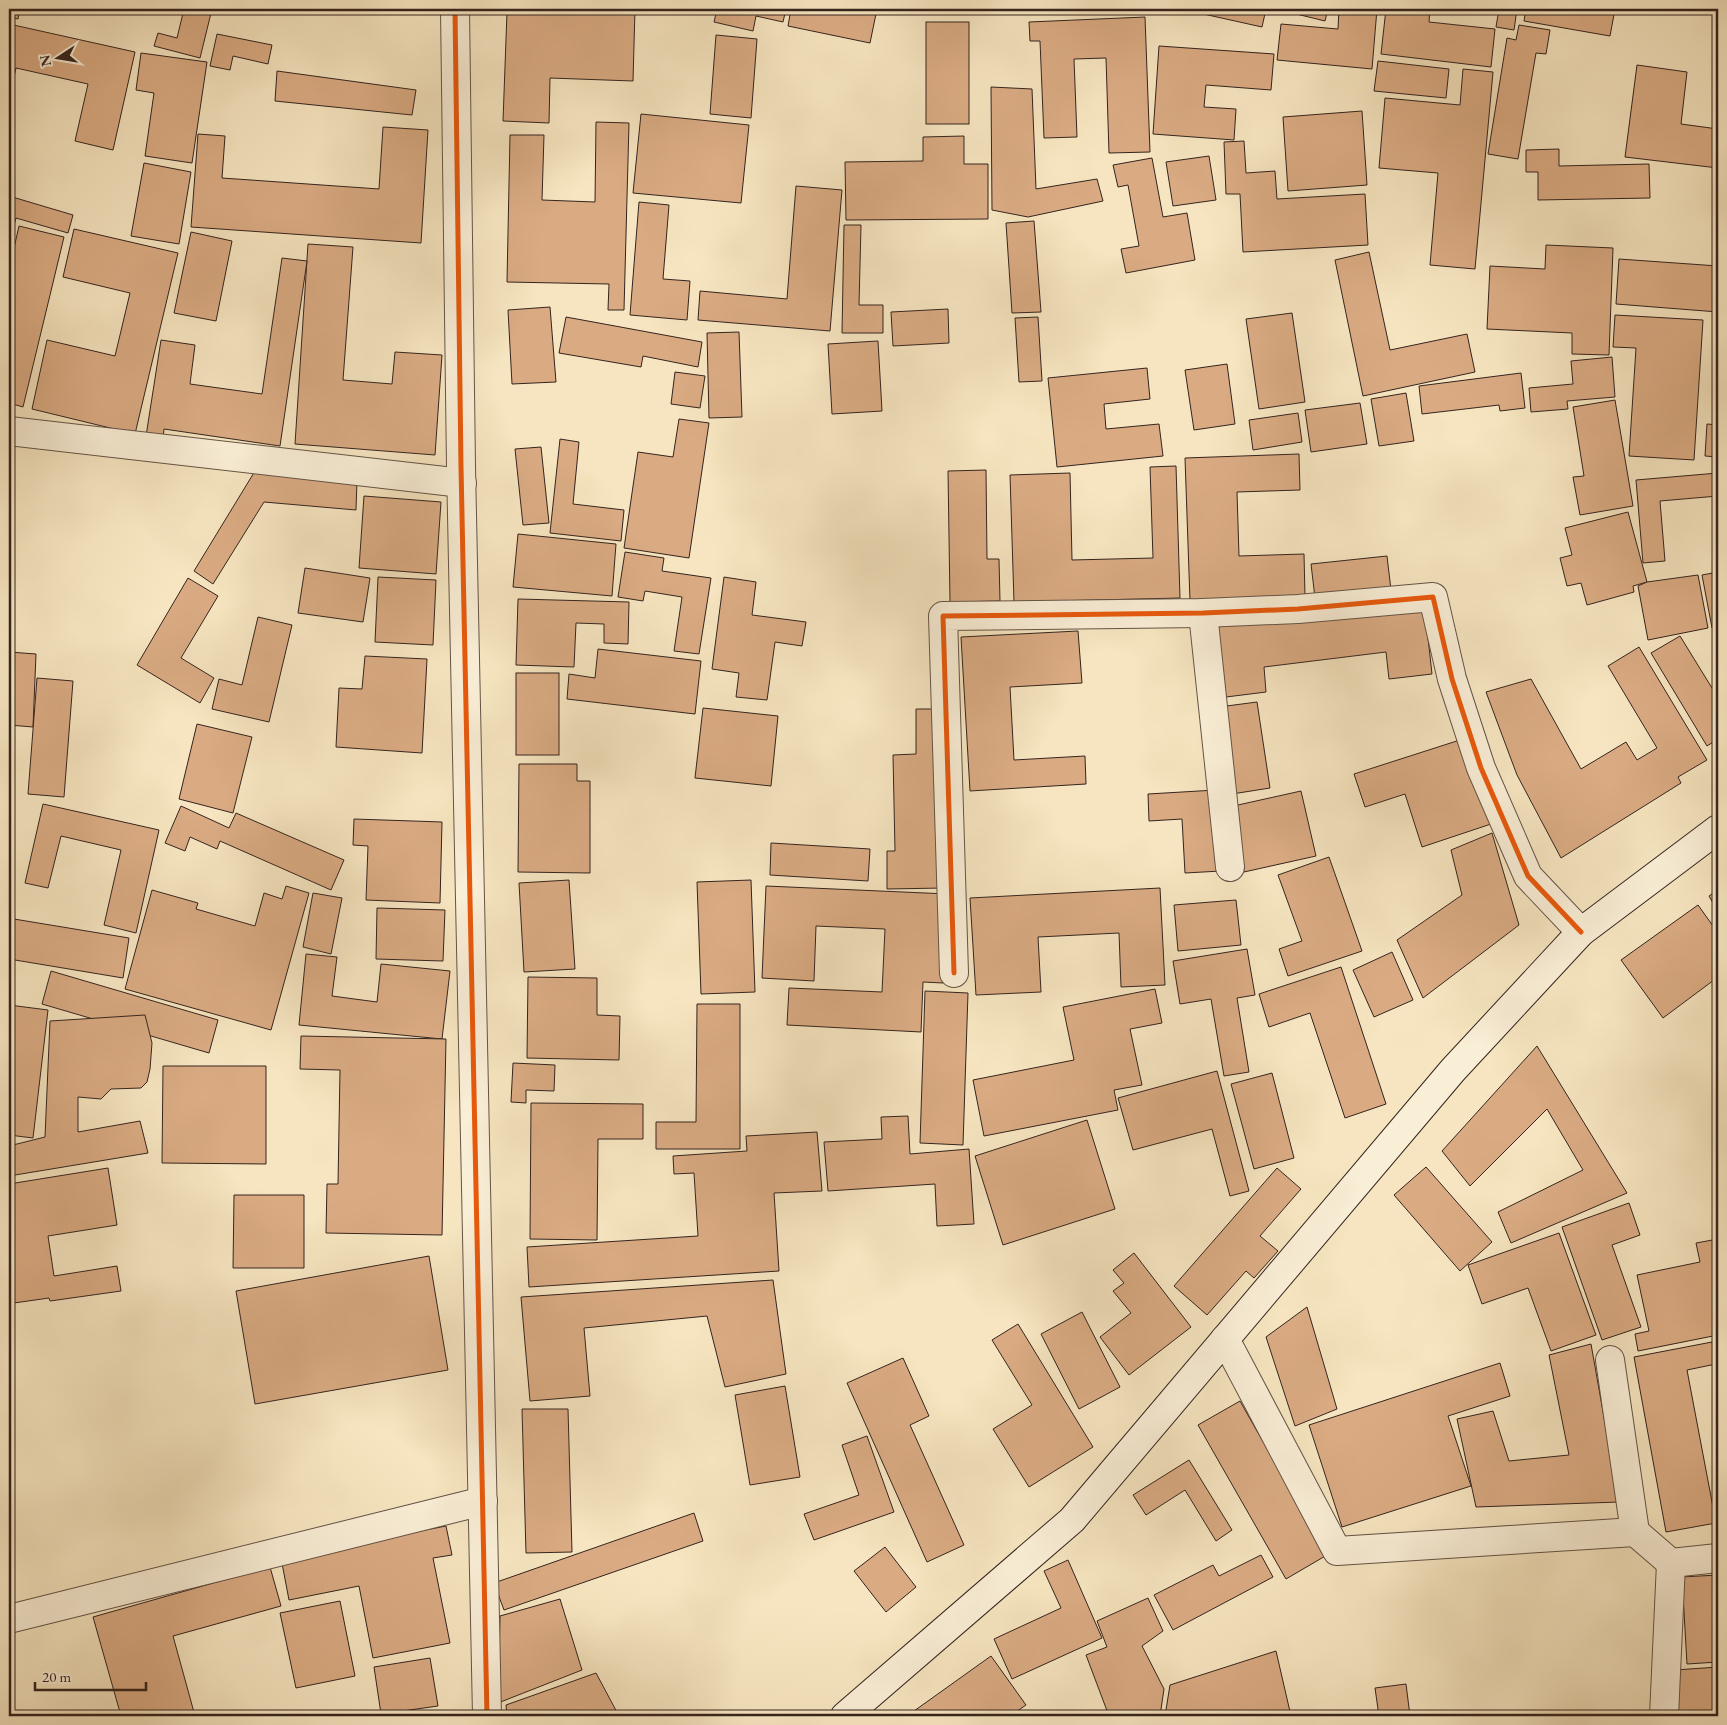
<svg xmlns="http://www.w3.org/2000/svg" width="1727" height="1725" font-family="'EB Garamond',serif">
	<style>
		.building { fill: #daab83; stroke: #34241e }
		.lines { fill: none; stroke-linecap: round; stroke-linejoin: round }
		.minor-casing { stroke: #645446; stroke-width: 30 }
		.tertiary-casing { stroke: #645446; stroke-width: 30 }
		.secondary-casing { stroke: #34241e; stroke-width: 30 }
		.minor { stroke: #f9eed6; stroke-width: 28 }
		.tertiary { stroke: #f9eed6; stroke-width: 28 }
		.secondary { stroke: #f9eed6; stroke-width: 28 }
		.cycleway-casing { stroke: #f9eed6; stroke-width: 8 }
		.cycleway { stroke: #e8590c; stroke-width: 5 }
	</style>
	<rect width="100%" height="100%" fill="#f6e5c0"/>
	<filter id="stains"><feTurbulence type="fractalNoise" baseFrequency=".004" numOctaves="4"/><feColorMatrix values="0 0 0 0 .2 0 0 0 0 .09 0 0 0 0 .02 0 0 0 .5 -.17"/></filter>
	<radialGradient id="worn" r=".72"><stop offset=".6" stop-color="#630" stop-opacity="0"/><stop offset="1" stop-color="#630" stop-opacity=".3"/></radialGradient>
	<!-- building -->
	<g class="building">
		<polygon points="9,9 20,9 18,19 9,17"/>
		<polygon points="184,9 212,9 200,58 154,46 158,33 177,38"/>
		<polygon points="542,9 635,9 633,81 550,78 549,123 503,121 507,12 542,13"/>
		<polygon points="717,9 786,9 783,22 756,16 753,31 714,22"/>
		<polygon points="791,9 877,9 870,43 788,26"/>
		<polygon points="1181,9 1266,9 1262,27"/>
		<polygon points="1276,9 1328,9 1325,21"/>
		<polygon points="1339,9 1377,9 1372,69 1277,60 1281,24 1338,29"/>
		<polygon points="1386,9 1430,9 1429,22 1495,29 1491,67 1381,54"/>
		<polygon points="1499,9 1517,9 1514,30 1496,27"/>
		<polygon points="1526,9 1615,9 1610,36 1524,21"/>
		<polygon points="1145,17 1150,152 1109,153 1106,58 1074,59 1077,137 1044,138 1040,41 1030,41 1029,22"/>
		<rect x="926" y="22" width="43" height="102"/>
		<polygon points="9,24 135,52 113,150 75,141 88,84 16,68 14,77 9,76"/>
		<polygon points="1519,25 1550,30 1546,54 1536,53 1518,159 1488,154 1507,38 1516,40"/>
		<polygon points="217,34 272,45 268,64 233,56 230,70 210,66"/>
		<polygon points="716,35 757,39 751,118 710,114"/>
		<polygon points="1159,46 1274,54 1271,90 1206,85 1204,107 1236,109 1234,140 1153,134"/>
		<polygon points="141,53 207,62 192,163 145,156 154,93 136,90"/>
		<polygon points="1378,61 1449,69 1446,98 1374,91"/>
		<polygon points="1637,65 1687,72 1681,124 1718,129 1718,168 1625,157"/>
		<polygon points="1463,69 1493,72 1475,269 1430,265 1438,173 1379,168 1385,98 1460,105"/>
		<polygon points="277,71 416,90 412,115 275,101"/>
		<polygon points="991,87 1032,89 1036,189 1097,179 1103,201 1028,217 992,210"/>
		<polygon points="1362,111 1367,185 1288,191 1283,117"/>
		<polygon points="641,114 749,125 741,203 633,193"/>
		<polygon points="596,122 629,123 624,310 608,310 609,284 507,282 510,135 544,135 542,200 595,202"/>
		<polygon points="383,127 428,130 421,243 191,227 198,134 225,136 222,178 379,189"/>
		<polygon points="964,136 964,164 988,164 988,219 846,220 845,162 923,161 923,137"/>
		<polygon points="1244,141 1246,173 1275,171 1277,199 1365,194 1368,245 1243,252 1240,194 1226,194 1224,142"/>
		<polygon points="1559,149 1559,166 1649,164 1650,198 1538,200 1538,172 1526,172 1526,150"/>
		<polygon points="1209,156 1216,200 1173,206 1166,162"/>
		<polygon points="1152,158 1163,217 1187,213 1195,260 1126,273 1121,249 1139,246 1128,185 1118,187 1113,165"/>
		<polygon points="144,163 191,172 179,244 131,236"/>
		<polygon points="796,186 842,190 830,331 698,320 700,291 787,299"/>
		<polygon points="9,196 73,215 68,233 16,218 9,244"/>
		<polygon points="639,202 669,205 663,279 690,281 687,320 630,315"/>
		<polygon points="1034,221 1041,312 1012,313 1006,223"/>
		<polygon points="844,225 861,225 859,305 883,305 883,333 842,333"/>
		<polygon points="19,226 64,237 23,407 9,403 9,270"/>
		<polygon points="74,229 178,253 135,434 32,409 47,340 115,356 130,293 63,277"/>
		<polygon points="191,232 232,241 216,321 174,313"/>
		<polygon points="308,244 353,247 343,380 392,384 395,352 442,355 435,455 295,444"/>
		<polygon points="1546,245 1613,248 1609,355 1572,354 1572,333 1487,329 1490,266 1545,269"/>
		<polygon points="1369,252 1390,350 1467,334 1475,372 1363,396 1335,260"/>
		<polygon points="282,258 307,261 280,446 164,429 163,438 146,436 161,340 195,345 190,384 262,394"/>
		<polygon points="1619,259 1718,266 1718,312 1616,304"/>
		<polygon points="550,307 556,382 512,384 508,310"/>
		<polygon points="948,309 949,343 893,346 891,312"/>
		<polygon points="1292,313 1305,402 1259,409 1246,319"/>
		<polygon points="1615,315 1703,320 1694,460 1629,456 1636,348 1613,347"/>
		<polygon points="566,317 702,342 698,367 643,356 641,367 559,353"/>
		<polygon points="1038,317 1042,381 1019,382 1015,318"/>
		<polygon points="739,332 742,417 709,418 707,333"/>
		<polygon points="878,341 882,411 832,414 828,344"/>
		<polygon points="1612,357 1615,397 1567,401 1568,409 1531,412 1529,388 1573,384 1571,361"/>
		<polygon points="1227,364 1235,424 1194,430 1185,370"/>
		<polygon points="1147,368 1150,399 1104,404 1106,429 1159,424 1163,456 1057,467 1048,378"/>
		<polygon points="675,372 705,376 700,408 671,404"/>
		<polygon points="1521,373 1525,408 1500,411 1499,405 1422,414 1419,386"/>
		<polygon points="1406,393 1414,441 1379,446 1371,399"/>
		<polygon points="1615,400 1633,506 1580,515 1573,477 1584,476 1573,407"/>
		<polygon points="1360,403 1367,444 1311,452 1305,410"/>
		<polygon points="1298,413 1302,442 1253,450 1249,420"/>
		<polygon points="679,419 709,423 689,558 624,548 638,452 673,457"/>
		<polygon points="1707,424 1718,425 1718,457 1705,456"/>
		<polygon points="560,439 579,442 573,504 624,510 621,541 550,533"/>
		<polygon points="541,447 549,523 523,525 515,449"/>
		<polygon points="1299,454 1300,490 1237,492 1239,556 1304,554 1305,597 1190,601 1185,458"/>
		<polygon points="1176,466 1180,598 1014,602 1010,475 1070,473 1072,560 1153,558 1150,467"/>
		<polygon points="986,470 987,559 999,559 1000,601 950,602 948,471"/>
		<polygon points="255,471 357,480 356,510 264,502 213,584 194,571"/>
		<polygon points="1718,473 1718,496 1660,501 1665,561 1643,563 1636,480"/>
		<polygon points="364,496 441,502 436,574 359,568"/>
		<polygon points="1628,512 1647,582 1633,586 1634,592 1587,605 1581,583 1567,586 1560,558 1572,555 1565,528"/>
		<polygon points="518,534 616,544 612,596 513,587"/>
		<polygon points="625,552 664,558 662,571 711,578 699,654 674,651 682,597 645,591 643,601 618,597"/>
		<polygon points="1387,556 1391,590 1315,598 1311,564"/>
		<polygon points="305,568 370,578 363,622 298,613"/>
		<polygon points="1718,572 1718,627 1712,628 1702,575"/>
		<polygon points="1698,575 1708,628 1648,640 1638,586 1647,582"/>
		<polygon points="378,577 436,580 433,645 375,642"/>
		<polygon points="724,577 756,582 752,615 806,622 802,646 775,642 767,700 736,697 739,673 712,669"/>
		<polygon points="188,578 218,596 181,658 214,678 200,703 137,665"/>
		<polygon points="518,599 629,602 628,644 604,643 604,624 576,623 574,667 516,665"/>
		<polygon points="1424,602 1432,674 1389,679 1386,652 1264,667 1266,692 1226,697 1217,627"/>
		<polygon points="258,617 292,625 269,722 212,709 219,679 242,685"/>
		<polygon points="1078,631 1082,683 1010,687 1014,760 1085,756 1086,784 970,791 961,637"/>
		<polygon points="1680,636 1712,688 1718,685 1718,739 1707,746 1651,653"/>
		<polygon points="1639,647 1707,760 1678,777 1681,783 1561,858 1517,775 1486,692 1531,679 1581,769 1626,742 1637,760 1657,748 1608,666"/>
		<polygon points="598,649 701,661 695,714 567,699 569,674 595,678"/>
		<polygon points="9,652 36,654 33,727 9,725"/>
		<polygon points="365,656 427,659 422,753 336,747 339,688 362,689"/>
		<rect x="516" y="673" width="43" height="82"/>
		<polygon points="37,678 73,681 64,797 28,794"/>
		<polygon points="1257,702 1270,788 1232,794 1219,707"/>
		<polygon points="703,708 778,716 771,786 695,778"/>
		<polygon points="916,709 939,709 943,888 887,889 887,851 895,851 893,755 916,754"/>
		<polygon points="197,724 252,737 233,813 179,799"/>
		<polygon points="1463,739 1491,824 1422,847 1405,794 1365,807 1354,774"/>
		<polygon points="519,764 577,764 577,781 590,781 590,873 518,872"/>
		<polygon points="1216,790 1221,871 1185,873 1182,819 1149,821 1148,794"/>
		<polygon points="1301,791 1316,856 1244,872 1229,807"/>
		<polygon points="43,804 159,830 136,933 104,925 121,850 61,836 48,888 25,883"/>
		<polygon points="181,806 229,828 236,813 344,860 331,890 220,841 217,849 190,837 185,851 165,843"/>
		<polygon points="354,819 442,822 440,903 366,900 368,846 353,845"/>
		<polygon points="1492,833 1519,925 1423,998 1397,940 1462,895 1451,850"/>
		<polygon points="771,843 870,849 868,881 770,875"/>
		<polygon points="1329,857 1362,951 1288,976 1279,949 1302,941 1278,875"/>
		<polygon points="569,880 575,969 524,972 519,883"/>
		<polygon points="751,880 755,992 701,994 697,882"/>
		<polygon points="286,886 309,893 271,1030 125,989 152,890 198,903 196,909 255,926 264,893 282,899"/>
		<polygon points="766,886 948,894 943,983 923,982 921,1032 787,1025 789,988 882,992 885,929 816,926 814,981 762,978"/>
		<polygon points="1160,888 1165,985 1121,987 1119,933 1038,937 1041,992 976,995 970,898"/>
		<polygon points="1718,890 1718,912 1709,896"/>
		<polygon points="313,893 342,898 331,954 303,947"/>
		<polygon points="1236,900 1241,945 1178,951 1174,905"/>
		<polygon points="1698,905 1718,933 1718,977 1663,1018 1621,960"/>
		<polygon points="377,908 445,910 443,961 376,959"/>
		<polygon points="14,919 129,938 123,978 9,959"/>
		<polygon points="1247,949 1255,995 1237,998 1249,1072 1224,1076 1211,999 1180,1004 1173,961"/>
		<polygon points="1392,952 1413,1000 1374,1017 1353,970"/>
		<polygon points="306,954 337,957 332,996 377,1002 381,964 450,971 442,1039 299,1025"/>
		<polygon points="1341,967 1386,1104 1345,1118 1310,1013 1269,1027 1259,994"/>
		<polygon points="51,971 218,1020 209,1053 42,1004"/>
		<polygon points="528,977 597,978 597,1015 620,1016 619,1060 527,1058"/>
		<polygon points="1155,989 1162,1023 1130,1029 1142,1085 1114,1090 1118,1110 984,1136 973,1080 1074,1060 1063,1007"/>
		<polygon points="925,991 968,993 963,1145 920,1143"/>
		<polygon points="697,1004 740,1004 740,1149 656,1149 656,1122 696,1122"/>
		<polygon points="9,1005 48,1010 33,1138 9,1135"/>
		<polygon points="145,1015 152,1043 150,1069 147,1082 141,1088 111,1089 101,1099 78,1097 78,1132 140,1121 148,1153 9,1176 9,1146 45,1137 50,1021"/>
		<polygon points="301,1036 446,1039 442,1235 326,1233 327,1184 338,1184 340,1070 300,1069"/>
		<polygon points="1537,1046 1627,1193 1511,1243 1498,1212 1583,1170 1547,1109 1470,1186 1442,1151"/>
		<polygon points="513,1063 555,1065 554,1091 526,1090 526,1103 511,1102"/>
		<polygon points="163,1066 266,1066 266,1164 162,1163"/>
		<polygon points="1217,1071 1249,1191 1230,1196 1212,1129 1133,1150 1118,1098"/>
		<polygon points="1272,1073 1294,1158 1254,1169 1231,1084"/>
		<polygon points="531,1103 643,1104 643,1139 598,1139 597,1240 530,1239"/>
		<polygon points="908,1116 910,1154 969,1149 974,1224 937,1226 935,1184 828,1191 824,1142 882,1139 881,1117"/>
		<polygon points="1087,1120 1115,1209 1003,1245 975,1156"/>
		<polygon points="817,1132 822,1191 774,1193 779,1271 529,1287 527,1247 698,1236 694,1173 674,1174 673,1156 747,1151 746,1136"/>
		<polygon points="1426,1167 1492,1242 1460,1271 1394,1195"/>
		<polygon points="108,1168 117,1225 48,1236 54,1276 117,1266 121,1291 50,1301 49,1298 14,1303 9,1270 9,1184"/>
		<polygon points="1277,1168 1301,1189 1260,1236 1278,1251 1254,1278 1246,1271 1207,1315 1174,1286"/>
		<polygon points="234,1195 304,1195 304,1268 233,1268"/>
		<polygon points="1629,1203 1640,1235 1612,1245 1641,1327 1602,1340 1562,1227"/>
		<polygon points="1559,1233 1596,1335 1551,1351 1528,1288 1482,1304 1468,1265"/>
		<polygon points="1718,1239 1718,1335 1638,1351 1635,1334 1649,1331 1637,1275 1700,1262 1696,1243"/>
		<polygon points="1134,1253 1191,1327 1129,1375 1100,1337 1131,1313 1113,1291 1124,1283 1113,1270"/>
		<polygon points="429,1256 448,1370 255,1404 236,1291"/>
		<polygon points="773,1280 786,1374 725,1387 707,1316 584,1328 590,1396 530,1401 521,1297"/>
		<polygon points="1307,1307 1337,1409 1295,1426 1266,1337"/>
		<polygon points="1082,1312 1120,1387 1079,1409 1041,1334"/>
		<polygon points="1018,1324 1093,1447 1029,1487 993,1429 1032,1405 992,1340"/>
		<polygon points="1712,1342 1716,1364 1687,1370 1716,1523 1666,1532 1634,1357"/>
		<polygon points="1591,1344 1619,1502 1476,1507 1457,1419 1493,1411 1509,1461 1569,1455 1549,1355"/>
		<polygon points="903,1358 929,1416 910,1425 964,1545 927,1562 847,1383"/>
		<polygon points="1500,1363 1510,1396 1448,1416 1471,1486 1342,1527 1309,1425"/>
		<polygon points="785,1386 800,1477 750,1485 735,1395"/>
		<polygon points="1240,1401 1327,1555 1286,1579 1198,1425"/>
		<polygon points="522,1409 568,1409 572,1552 526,1553"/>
		<polygon points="867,1436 894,1512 814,1540 804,1514 859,1495 842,1445"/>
		<polygon points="1189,1460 1232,1530 1216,1541 1185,1490 1146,1515 1133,1495"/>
		<polygon points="694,1513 703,1541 504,1610 494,1583"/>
		<polygon points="446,1526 452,1555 433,1558 450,1643 373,1658 359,1586 289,1600 281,1558"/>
		<polygon points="885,1547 916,1587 886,1612 854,1571"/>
		<polygon points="1261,1555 1273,1577 1173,1630 1154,1595 1213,1565 1219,1576"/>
		<polygon points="1068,1560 1102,1638 1012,1679 994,1639 1061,1608 1044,1571"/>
		<polygon points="270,1567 281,1606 173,1636 195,1716 121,1716 93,1617"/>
		<polygon points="1718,1575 1718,1662 1687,1664 1682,1577"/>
		<polygon points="1148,1598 1163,1631 1142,1646 1164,1689 1160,1716 1109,1716 1086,1655 1107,1647 1097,1621"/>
		<polygon points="560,1599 582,1670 498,1703 500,1616"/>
		<polygon points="340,1601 355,1676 296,1688 280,1613"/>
		<polygon points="1276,1651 1291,1716 1165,1716 1170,1685"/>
		<polygon points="991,1656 1026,1705 1010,1716 907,1716"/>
		<polygon points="430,1658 438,1706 381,1714 374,1667"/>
		<polygon points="1718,1667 1718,1716 1678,1716 1675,1670"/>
		<polygon points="596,1673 619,1716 507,1716 506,1705"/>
		<polygon points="1406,1684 1410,1716 1379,1716 1375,1688"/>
		<polygon points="430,1713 431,1716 410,1716"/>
	</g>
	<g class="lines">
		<!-- minor casing -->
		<g class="minor-casing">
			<g id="minor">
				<polyline points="9,431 462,483"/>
				<polyline points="1203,613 1230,867"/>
				<polyline points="954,973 943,616 1203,613 1298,609 1433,597 1452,679 1481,768 1528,876 1581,932"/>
				<polyline points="1225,1339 1337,1551 1635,1532 1671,1563 1718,1558"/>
				<polyline points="1610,1360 1635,1532"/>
				<polyline points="9,1619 483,1501"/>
				<polyline points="1664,1716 1671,1563"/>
			</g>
		</g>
		<!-- tertiary casing -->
		<g class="tertiary-casing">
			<polyline id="tertiary" points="455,9 461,467 487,1716"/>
		</g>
		<!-- secondary casing -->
		<g class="secondary-casing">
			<polyline id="secondary" points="845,1716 1072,1520 1453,1070 1581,932 1718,829"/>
		</g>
		<!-- minor -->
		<use href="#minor" class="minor"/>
		<!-- tertiary -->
		<use href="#tertiary" class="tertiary"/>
		<!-- secondary -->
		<use href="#secondary" class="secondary"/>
		<!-- cycleway casing -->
		<g class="cycleway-casing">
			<g id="cycleway">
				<polyline points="455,9 461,467 487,1716"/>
				<polyline points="954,973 943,616 1203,613 1298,609 1433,597 1452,679 1481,768 1528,876 1581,932"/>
			</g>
		</g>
		<!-- cycleway -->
		<use href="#cycleway" class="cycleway"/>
	</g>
	<!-- margin -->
	<rect width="1727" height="1725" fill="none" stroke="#f6e5c0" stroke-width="30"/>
	<rect x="10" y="10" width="1707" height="1705" fill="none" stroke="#34241e" stroke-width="2.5"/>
	<rect x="15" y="15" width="1697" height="1695" fill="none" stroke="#34241e"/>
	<!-- north arrow -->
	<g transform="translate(58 58) rotate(258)" stroke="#f9eed6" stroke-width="4" paint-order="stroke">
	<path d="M0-4L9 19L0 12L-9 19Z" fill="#34241e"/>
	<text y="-8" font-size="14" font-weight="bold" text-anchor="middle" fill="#34241e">N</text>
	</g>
	<!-- scale -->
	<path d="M35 1682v8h111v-8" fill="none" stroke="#34241e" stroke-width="2.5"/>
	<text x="42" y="1682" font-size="15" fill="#34241e" stroke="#f9eed6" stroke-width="4" paint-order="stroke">20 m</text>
	<rect width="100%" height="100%" filter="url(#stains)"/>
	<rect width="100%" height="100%" fill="url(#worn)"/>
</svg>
